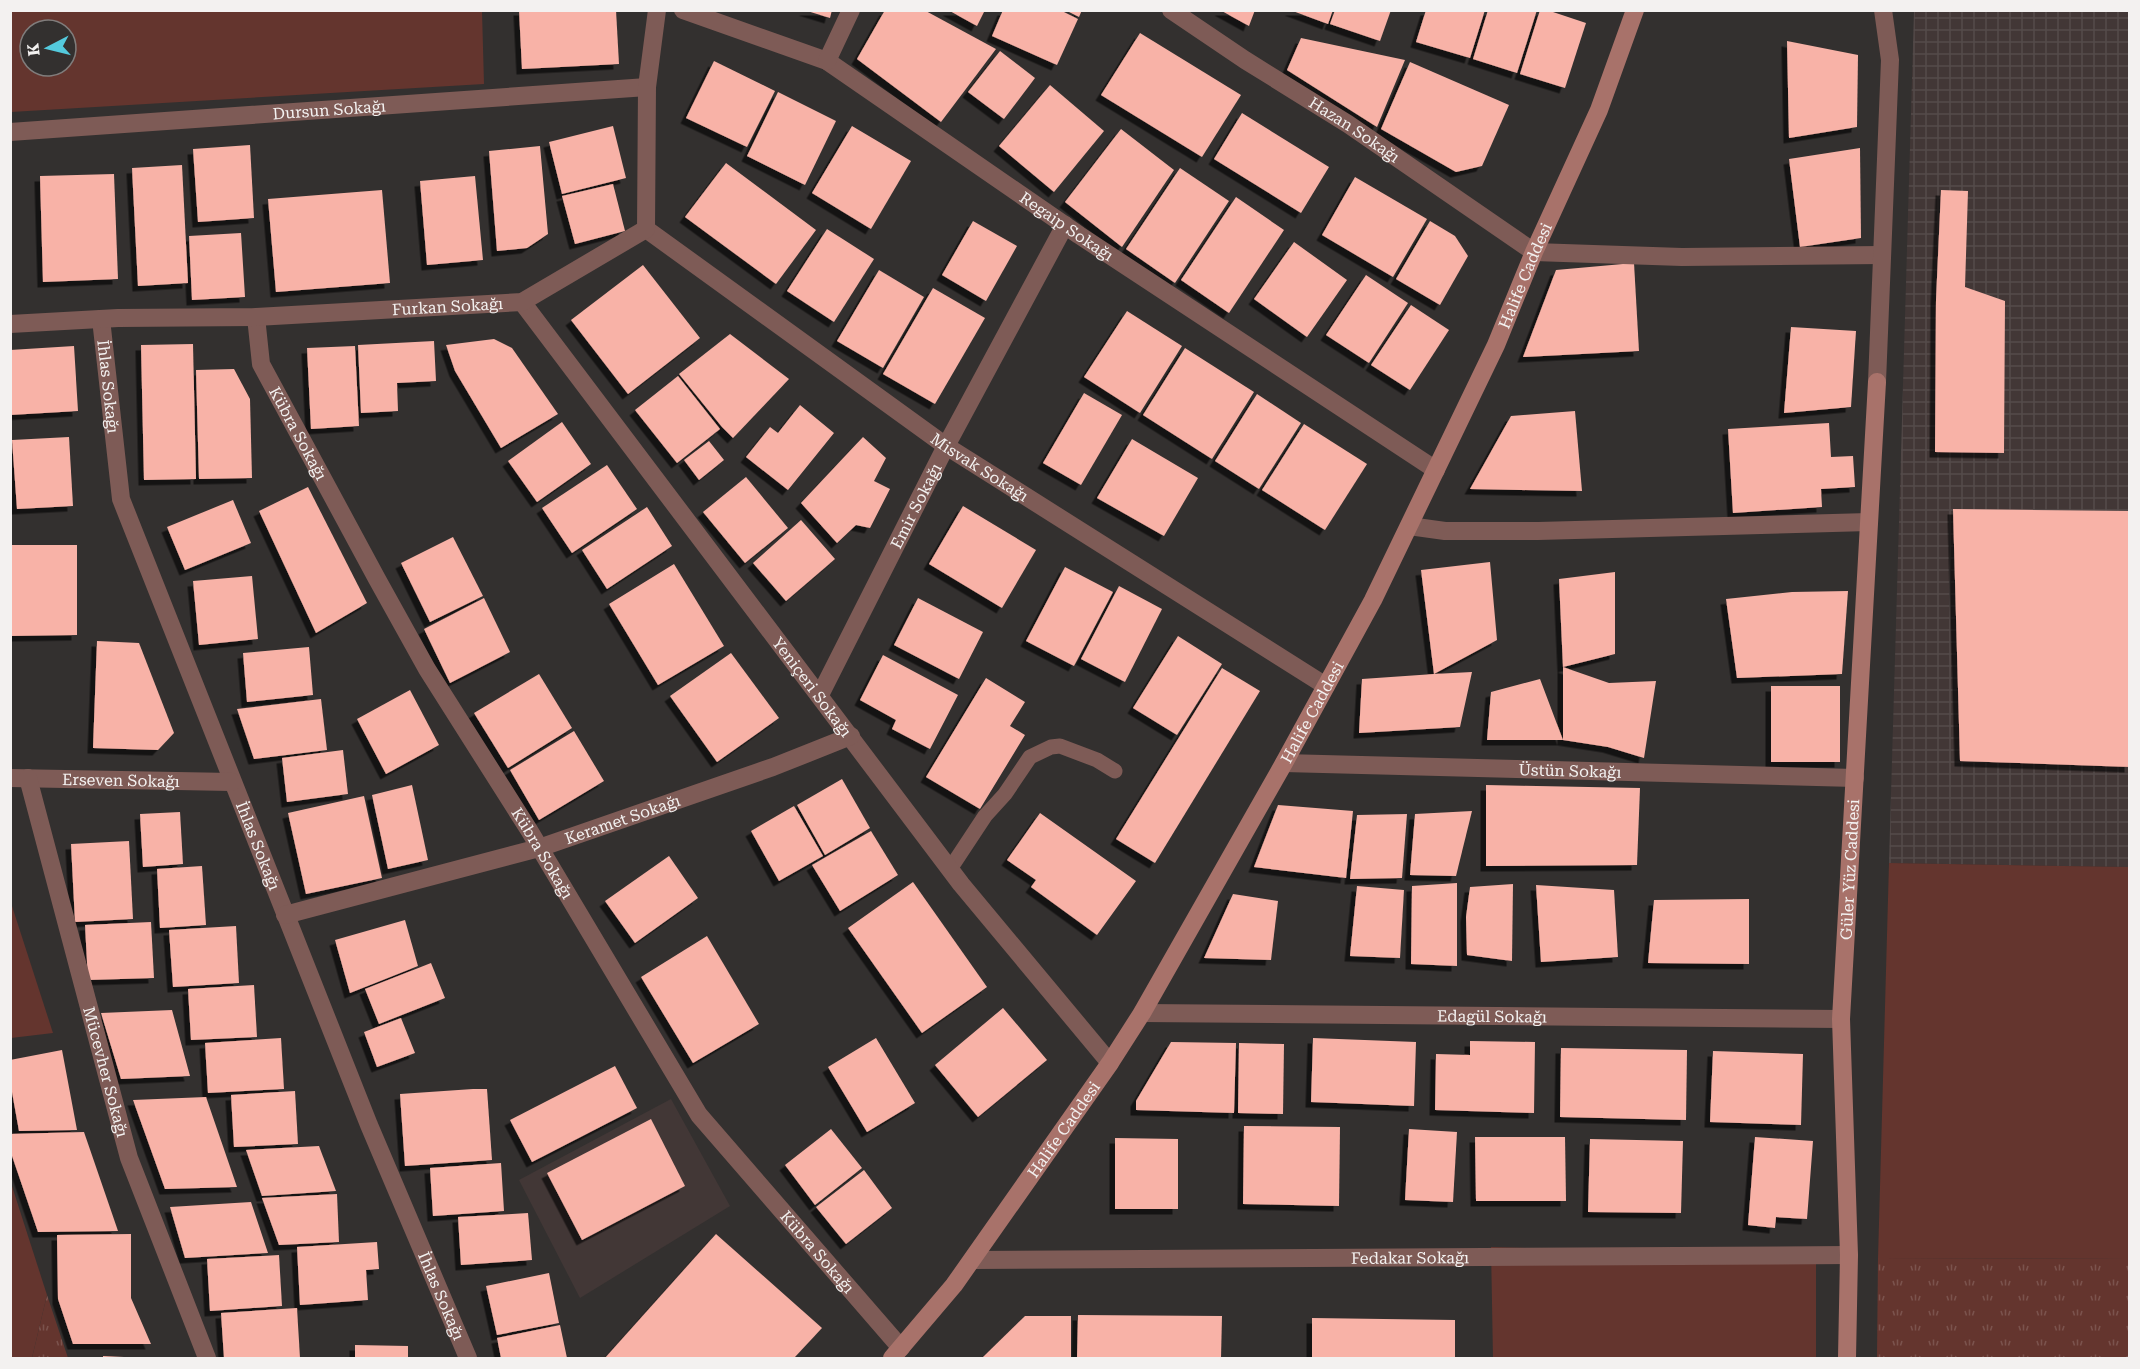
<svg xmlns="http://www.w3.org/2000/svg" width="2140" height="1369" font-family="'Roboto Serif',serif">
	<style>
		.built { fill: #423736 }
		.industrial { fill: url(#industrial-grid) }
		.grass { fill: #64352e; fill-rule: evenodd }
		.park { fill: url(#park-tufts) }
		.building { fill: #f8b2a7; filter: url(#shadow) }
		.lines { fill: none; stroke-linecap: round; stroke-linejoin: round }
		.lane { stroke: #7e5b56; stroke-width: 15 }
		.street { stroke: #7e5b56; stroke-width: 18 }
		.secondary { stroke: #a8726a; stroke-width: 18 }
		.labels { text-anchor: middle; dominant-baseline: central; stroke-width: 6; stroke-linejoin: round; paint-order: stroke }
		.street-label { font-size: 16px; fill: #f3f1f0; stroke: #33302f }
	</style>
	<defs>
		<pattern id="industrial-grid" width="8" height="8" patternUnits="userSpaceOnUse" patternTransform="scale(1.5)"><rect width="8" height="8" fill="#423736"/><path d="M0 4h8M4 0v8" fill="none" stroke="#544b4a"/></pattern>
		<pattern id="park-tufts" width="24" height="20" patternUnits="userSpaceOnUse" patternTransform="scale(1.5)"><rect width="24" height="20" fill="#64352e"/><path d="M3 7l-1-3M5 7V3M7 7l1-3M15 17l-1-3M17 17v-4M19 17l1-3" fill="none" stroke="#7b534d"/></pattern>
		<filter id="shadow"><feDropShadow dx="-5.5" dy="5.5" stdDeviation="0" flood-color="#0009"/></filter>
	</defs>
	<rect width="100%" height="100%" fill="#33302f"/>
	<!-- built -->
	<polygon class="built" points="671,1099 730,1206 580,1298 519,1180"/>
	<!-- industrial -->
	<polygon class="industrial" points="2111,10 2129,12 2129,867 1889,863 1914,11"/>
	<!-- grass -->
	<g class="grass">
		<path d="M11,10l471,1 2,73 -473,28zM30,30h36v36h-36z"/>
		<polygon points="1889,863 2129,867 2129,1258 1878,1259"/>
		<polygon points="10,903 11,903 53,1033 11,1038"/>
		<polygon points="10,1180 47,1295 32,1358 11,1358"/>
		<polygon points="1491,1247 1816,1257 1816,1358 1493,1358"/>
	</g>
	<!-- park -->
	<g class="park">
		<polygon points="2129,1258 2129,1358 1877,1358 1878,1259"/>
		<polygon points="47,1295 68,1358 32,1358"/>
	</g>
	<!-- building -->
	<g class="building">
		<polygon points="519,10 616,10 619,64 522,69"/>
		<polygon points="804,10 832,10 830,18"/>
		<polygon points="885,10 924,10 996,49 941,122 857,59"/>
		<polygon points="948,10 985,10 977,26"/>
		<polygon points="1003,10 1060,10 1078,19 1057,65 992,36"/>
		<polygon points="1065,10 1082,10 1079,17"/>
		<polygon points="1220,10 1255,10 1249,26"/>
		<polygon points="1290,10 1333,10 1328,24"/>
		<polygon points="1335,10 1391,10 1380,41 1330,24"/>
		<polygon points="1426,10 1485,10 1470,58 1416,42"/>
		<polygon points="1488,10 1537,10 1517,73 1473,59"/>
		<polygon points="1540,10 1547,10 1586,23 1565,88 1520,74"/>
		<polygon points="1140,33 1241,95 1202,157 1101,95"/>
		<polygon points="1301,38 1405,60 1377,127 1287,70"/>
		<polygon points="1787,41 1858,55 1857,127 1789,138"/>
		<polygon points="1000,51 1035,78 1004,119 968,92"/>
		<polygon points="714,61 775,91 747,147 686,118"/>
		<polygon points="1410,62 1509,105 1482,166 1456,172 1381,129"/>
		<polygon points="1050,85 1104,131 1054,192 999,146"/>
		<polygon points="778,92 836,121 805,185 747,156"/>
		<polygon points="1242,113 1329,167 1301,213 1214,159"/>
		<polygon points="613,126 626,178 562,194 549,142"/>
		<polygon points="852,126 911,161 871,229 812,193"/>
		<polygon points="1121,129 1174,170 1122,247 1065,202"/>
		<polygon points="250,145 254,218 198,222 193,149"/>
		<polygon points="540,146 548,234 527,248 497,251 489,151"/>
		<polygon points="1860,148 1861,238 1800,247 1789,159"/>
		<polygon points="726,163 816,230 776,284 685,217"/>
		<polygon points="182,165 188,283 138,286 132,168"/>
		<polygon points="1180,168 1229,201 1175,283 1126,249"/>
		<polygon points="114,174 118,279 43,282 40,176"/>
		<polygon points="475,176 483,260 427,265 420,181"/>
		<polygon points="1355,177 1427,219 1393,277 1322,235"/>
		<polygon points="613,184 625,231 575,244 562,196"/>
		<polygon points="382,190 390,283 276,292 268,199"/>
		<polygon points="1941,190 1968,191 1965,287 2005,301 2004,453 1935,452 1936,300"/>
		<polygon points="1236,197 1284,230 1229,313 1181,280"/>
		<polygon points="973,221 1017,246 986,301 942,275"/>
		<polygon points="1430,221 1455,236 1468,256 1440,305 1396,279"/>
		<polygon points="827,229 874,259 834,322 787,291"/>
		<polygon points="241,233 245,297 192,300 189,236"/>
		<polygon points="1294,242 1347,280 1307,337 1254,299"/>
		<polygon points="1634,263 1639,351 1523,357 1556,270"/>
		<polygon points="643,265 700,338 628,394 571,320"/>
		<polygon points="879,270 924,297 883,368 837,341"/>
		<polygon points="1366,275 1408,303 1369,363 1326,335"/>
		<polygon points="933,288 985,318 935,404 883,374"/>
		<polygon points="1411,305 1449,330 1410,390 1371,365"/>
		<polygon points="1127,311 1182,346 1140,413 1084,377"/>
		<polygon points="1791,327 1856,331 1851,407 1784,413"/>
		<polygon points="730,334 789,379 733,438 722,427 679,374"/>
		<polygon points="494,339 512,348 558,414 501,448 455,371 446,345"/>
		<polygon points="434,341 436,381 397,383 398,411 361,413 358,345"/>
		<polygon points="193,344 196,479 144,480 141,345"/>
		<polygon points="74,346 78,411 10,415 10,350"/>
		<polygon points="355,346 359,426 311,429 307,348"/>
		<polygon points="1185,348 1254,392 1212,459 1143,415"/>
		<polygon points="234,369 250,399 252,478 199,479 196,370"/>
		<polygon points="678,376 720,429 677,463 635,410"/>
		<polygon points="1084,393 1122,415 1081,485 1043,463"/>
		<polygon points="1257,394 1301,423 1259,489 1215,461"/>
		<polygon points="800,405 834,433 788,490 746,457 770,427 778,433"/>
		<polygon points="1575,411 1582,491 1470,489 1511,416"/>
		<polygon points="562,422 591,464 537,502 508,461"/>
		<polygon points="1829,423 1831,457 1853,456 1855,487 1821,489 1822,507 1733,513 1728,429"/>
		<polygon points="1304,424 1367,464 1325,530 1262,490"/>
		<polygon points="69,437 73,506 17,509 12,440"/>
		<polygon points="863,437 886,458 874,481 890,489 870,528 856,525 837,543 801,503"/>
		<polygon points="1132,439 1198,478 1164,536 1097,498"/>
		<polygon points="709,441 724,460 699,480 684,460"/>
		<polygon points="607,465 637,509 572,553 542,508"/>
		<polygon points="746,477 788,528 745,563 703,512"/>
		<polygon points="308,487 367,603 316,633 259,511"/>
		<polygon points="233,500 251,543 185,570 167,527"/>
		<polygon points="963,506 1036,550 1002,608 929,564"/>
		<polygon points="647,507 672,546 607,589 582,550"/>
		<polygon points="1953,509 2130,511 2130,767 1960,761"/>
		<polygon points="801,520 835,559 786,601 753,563"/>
		<polygon points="453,537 483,596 430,622 401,563"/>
		<polygon points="10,545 77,545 77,635 10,636"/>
		<polygon points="1490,562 1497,640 1434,674 1472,672 1460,727 1359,733 1362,679 1434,674 1421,570"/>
		<polygon points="674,564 724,646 658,685 609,604"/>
		<polygon points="1065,567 1113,592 1074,666 1026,641"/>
		<polygon points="1615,572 1615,654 1563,667 1559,579"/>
		<polygon points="252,576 258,639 199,645 193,581"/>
		<polygon points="1119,586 1162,609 1125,682 1081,659"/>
		<polygon points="1848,591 1842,674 1737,678 1726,599 1792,592"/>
		<polygon points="484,598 510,652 450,683 424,629"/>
		<polygon points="918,598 983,632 959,679 894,645"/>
		<polygon points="1178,636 1222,664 1177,735 1133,708"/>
		<polygon points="97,641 139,643 174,733 158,750 93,748"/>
		<polygon points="309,647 313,695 247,702 243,653"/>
		<polygon points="731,653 779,718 717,762 670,696"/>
		<polygon points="883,655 958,695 930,749 892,729 896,720 860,700"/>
		<polygon points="1563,667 1609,683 1656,681 1644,758 1608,747 1563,740 1487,740 1491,692 1540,679 1563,740"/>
		<polygon points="1222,668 1260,691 1155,863 1116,839"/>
		<polygon points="539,674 572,728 508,768 474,713"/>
		<polygon points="986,678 1025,702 1010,726 1025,735 980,809 926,777"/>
		<rect x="1771" y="686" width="69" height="76"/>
		<polygon points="410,690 439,745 386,774 357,719"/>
		<polygon points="321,699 327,750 254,759 237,709"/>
		<polygon points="574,731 604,781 539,820 510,770"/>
		<polygon points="343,750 348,794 287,802 282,758"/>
		<polygon points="842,779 870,828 825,855 797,805"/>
		<polygon points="412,785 428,860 388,869 372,795"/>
		<polygon points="1486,785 1640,788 1637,865 1486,866"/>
		<polygon points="364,796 382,878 306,894 288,813"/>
		<polygon points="1278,805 1353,811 1346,878 1254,867"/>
		<polygon points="794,806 823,856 779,881 751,831"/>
		<polygon points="1472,811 1456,876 1410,875 1415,814"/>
		<polygon points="180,812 183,864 143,867 140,814"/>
		<polygon points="1040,813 1136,881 1097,935 1031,887 1036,880 1007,860"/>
		<polygon points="1407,814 1402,878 1350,879 1357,815"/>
		<polygon points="871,831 898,875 840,911 812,865"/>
		<polygon points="129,841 133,919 75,922 71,844"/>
		<polygon points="669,856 698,898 635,943 605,901"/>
		<polygon points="202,866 206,925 160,928 157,869"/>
		<polygon points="913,882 987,987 922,1033 848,928"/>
		<polygon points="1457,883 1457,966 1411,964 1412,886"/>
		<polygon points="1513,884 1512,961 1467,955 1466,917 1470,887"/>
		<polygon points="1536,885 1614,890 1618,957 1541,962"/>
		<polygon points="1357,886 1404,890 1400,958 1350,956"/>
		<polygon points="1233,894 1278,901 1271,960 1204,958"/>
		<polygon points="1749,899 1749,964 1648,963 1654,900"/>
		<polygon points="405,920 418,966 350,993 335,940"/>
		<polygon points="151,922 154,978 88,980 85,925"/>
		<polygon points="236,926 239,983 173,987 169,930"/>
		<polygon points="707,936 759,1024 693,1063 641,977"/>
		<polygon points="431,963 445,998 379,1024 365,989"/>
		<polygon points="254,985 257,1037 191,1040 188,989"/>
		<polygon points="1003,1008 1047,1060 978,1117 935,1065"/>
		<polygon points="172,1010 190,1076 121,1079 101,1013"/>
		<polygon points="401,1018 415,1053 377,1067 364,1032"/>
		<polygon points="281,1038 284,1089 208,1093 205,1043"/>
		<polygon points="876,1038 915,1103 867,1132 828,1067"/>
		<polygon points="1313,1038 1416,1042 1414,1106 1311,1102"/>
		<polygon points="1470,1041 1535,1042 1534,1113 1435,1110 1436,1054 1470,1055"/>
		<polygon points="1171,1042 1236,1043 1234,1113 1136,1110 1136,1101"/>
		<polygon points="1239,1043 1284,1044 1283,1114 1238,1113"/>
		<polygon points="1561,1048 1687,1050 1686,1120 1560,1117"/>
		<polygon points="62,1050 77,1130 19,1131 10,1081 10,1060"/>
		<polygon points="1713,1051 1803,1054 1801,1125 1710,1122"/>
		<polygon points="615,1066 637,1108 532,1162 510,1120"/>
		<polygon points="473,1089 487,1089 492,1160 405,1166 400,1094"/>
		<polygon points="295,1091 298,1144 234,1147 231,1095"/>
		<polygon points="206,1097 237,1187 165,1189 133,1100"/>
		<polygon points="651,1119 685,1186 582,1240 547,1173"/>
		<polygon points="1244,1126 1340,1127 1339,1206 1243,1204"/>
		<polygon points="831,1129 862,1168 815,1205 785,1165"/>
		<polygon points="1409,1129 1457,1132 1453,1202 1405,1200"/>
		<polygon points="84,1132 118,1231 38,1232 10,1150 10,1134"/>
		<polygon points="1475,1137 1565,1137 1566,1201 1476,1201"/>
		<polygon points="1755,1137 1813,1141 1807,1219 1776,1217 1775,1228 1748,1225"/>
		<polygon points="1115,1138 1178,1139 1178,1209 1115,1209"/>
		<polygon points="1590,1139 1683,1141 1681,1213 1588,1212"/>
		<polygon points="319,1146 336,1191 262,1196 246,1150"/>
		<polygon points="501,1163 504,1211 433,1216 430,1168"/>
		<polygon points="864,1170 892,1208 846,1244 816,1207"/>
		<polygon points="337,1194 339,1242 279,1245 262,1198"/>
		<polygon points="251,1202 268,1253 185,1258 170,1207"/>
		<polygon points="528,1213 532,1260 461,1265 458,1217"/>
		<polygon points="131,1234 131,1298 151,1344 73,1344 58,1299 57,1235"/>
		<polygon points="716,1234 822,1328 794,1358 605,1358"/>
		<polygon points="377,1242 379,1269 366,1270 368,1300 300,1305 297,1247"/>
		<polygon points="279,1255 282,1306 210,1311 207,1259"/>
		<polygon points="549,1273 559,1323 497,1335 486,1286"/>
		<polygon points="297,1308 300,1358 224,1358 221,1313"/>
		<polygon points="1078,1315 1222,1316 1221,1358 1077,1358"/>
		<polygon points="1025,1316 1071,1316 1071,1358 982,1358"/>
		<polygon points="1312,1318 1455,1320 1455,1358 1312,1358"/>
		<polygon points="560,1325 567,1358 501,1358 497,1338"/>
		<polygon points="355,1345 408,1346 408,1358 355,1358"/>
		<polygon points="103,1356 124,1357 124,1358 103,1358"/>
	</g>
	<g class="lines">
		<!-- lane -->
		<polyline class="lane" points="950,869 985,816 1005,794 1030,757 1051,747 1060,746 1097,760 1115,771"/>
		<!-- street -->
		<g class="street">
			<path id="s1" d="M683,10l144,51 252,174 357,235"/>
			<path id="s2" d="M1171,10l74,50 103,64 186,128 148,5 200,-2"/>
			<polyline points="827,61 851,10"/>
			<path id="s3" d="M10,132l637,-45"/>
			<path id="s4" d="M646,229l300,217 380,240"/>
			<path id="s5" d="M522,302l439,582 149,179"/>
			<path id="s6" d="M256,317l5,47 116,215 50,90 102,161 170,285 202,233"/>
			<path id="s7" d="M101,319l20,180 248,626 99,233"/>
			<path id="s8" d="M10,324l108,-6 138,-1 266,-15 124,-73 1,-142 10,-77"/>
			<polyline points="1877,382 1890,60 1883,10"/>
			<polyline points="1409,526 1445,531 1538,531 1869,522"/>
			<path id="s9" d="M820,695l126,-249 119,-221"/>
			<path id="s10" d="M1284,763l571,15"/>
			<path id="s11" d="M10,778l222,4"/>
			<path id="s12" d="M28,778l101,380 78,200"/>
			<path id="s13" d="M285,915l254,-67 234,-81 78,-31"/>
			<path id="s14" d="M1142,1013l699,6"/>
			<path id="s15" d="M972,1260l877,-5"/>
		</g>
		<!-- secondary -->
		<g class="secondary">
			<path id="s16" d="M892,1358l62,-73 156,-222 32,-50 142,-250 89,-163 123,-255 38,-93 65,-142 36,-100"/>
			<path id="s17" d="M1847,1358l2,-103 -8,-236 36,-637"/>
		</g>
	</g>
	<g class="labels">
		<!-- street labels -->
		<g class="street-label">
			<text stroke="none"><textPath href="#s3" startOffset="320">Dursun Sokağı</textPath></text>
			<text stroke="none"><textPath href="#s2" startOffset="219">Hazan Sokağı</textPath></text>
			<text stroke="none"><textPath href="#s1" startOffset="444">Regaip Sokağı</textPath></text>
			<text stroke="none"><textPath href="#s16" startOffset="1258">Halife Caddesi</textPath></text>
			<text stroke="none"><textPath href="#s8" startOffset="438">Furkan Sokağı</textPath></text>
			<text stroke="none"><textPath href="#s7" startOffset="68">İhlas Sokağı</textPath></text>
			<text stroke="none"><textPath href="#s6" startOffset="126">Kübra Sokağı</textPath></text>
			<text stroke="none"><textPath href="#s4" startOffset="410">Misvak Sokağı</textPath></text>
			<text stroke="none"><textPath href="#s9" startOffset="212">Emir Sokağı</textPath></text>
			<text stroke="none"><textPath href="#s5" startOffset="482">Yeniçeri Sokağı</textPath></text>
			<text stroke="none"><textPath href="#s16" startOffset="772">Halife Caddesi</textPath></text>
			<text stroke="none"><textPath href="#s10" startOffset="286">Üstün Sokağı</textPath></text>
			<text stroke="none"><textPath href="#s11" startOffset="111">Erseven Sokağı</textPath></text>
			<text stroke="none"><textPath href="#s13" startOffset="351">Keramet Sokağı</textPath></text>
			<text stroke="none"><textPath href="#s7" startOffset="554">İhlas Sokağı</textPath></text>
			<text stroke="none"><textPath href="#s6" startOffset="612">Kübra Sokağı</textPath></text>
			<text stroke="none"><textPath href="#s17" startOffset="489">Güler Yüz Caddesi</textPath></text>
			<text stroke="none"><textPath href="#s14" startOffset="350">Edagül Sokağı</textPath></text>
			<text stroke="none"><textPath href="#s12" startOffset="304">Mücevher Sokağı</textPath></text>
			<text stroke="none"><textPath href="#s16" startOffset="286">Halife Caddesi</textPath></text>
			<text stroke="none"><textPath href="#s6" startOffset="1098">Kübra Sokağı</textPath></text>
			<text stroke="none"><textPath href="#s15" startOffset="438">Fedakar Sokağı</textPath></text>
			<text stroke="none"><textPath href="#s7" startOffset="1040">İhlas Sokağı</textPath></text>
		</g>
	</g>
	<!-- border -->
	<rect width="2140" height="1369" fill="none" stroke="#f3f1f0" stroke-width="24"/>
	<!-- north arrow -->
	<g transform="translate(48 48) rotate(263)"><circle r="28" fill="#33302f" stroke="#807d7c" stroke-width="1.5"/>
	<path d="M0-4.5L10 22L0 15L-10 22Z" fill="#54cadd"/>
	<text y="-9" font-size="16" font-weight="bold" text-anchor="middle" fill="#f3f1f0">K</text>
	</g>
</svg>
